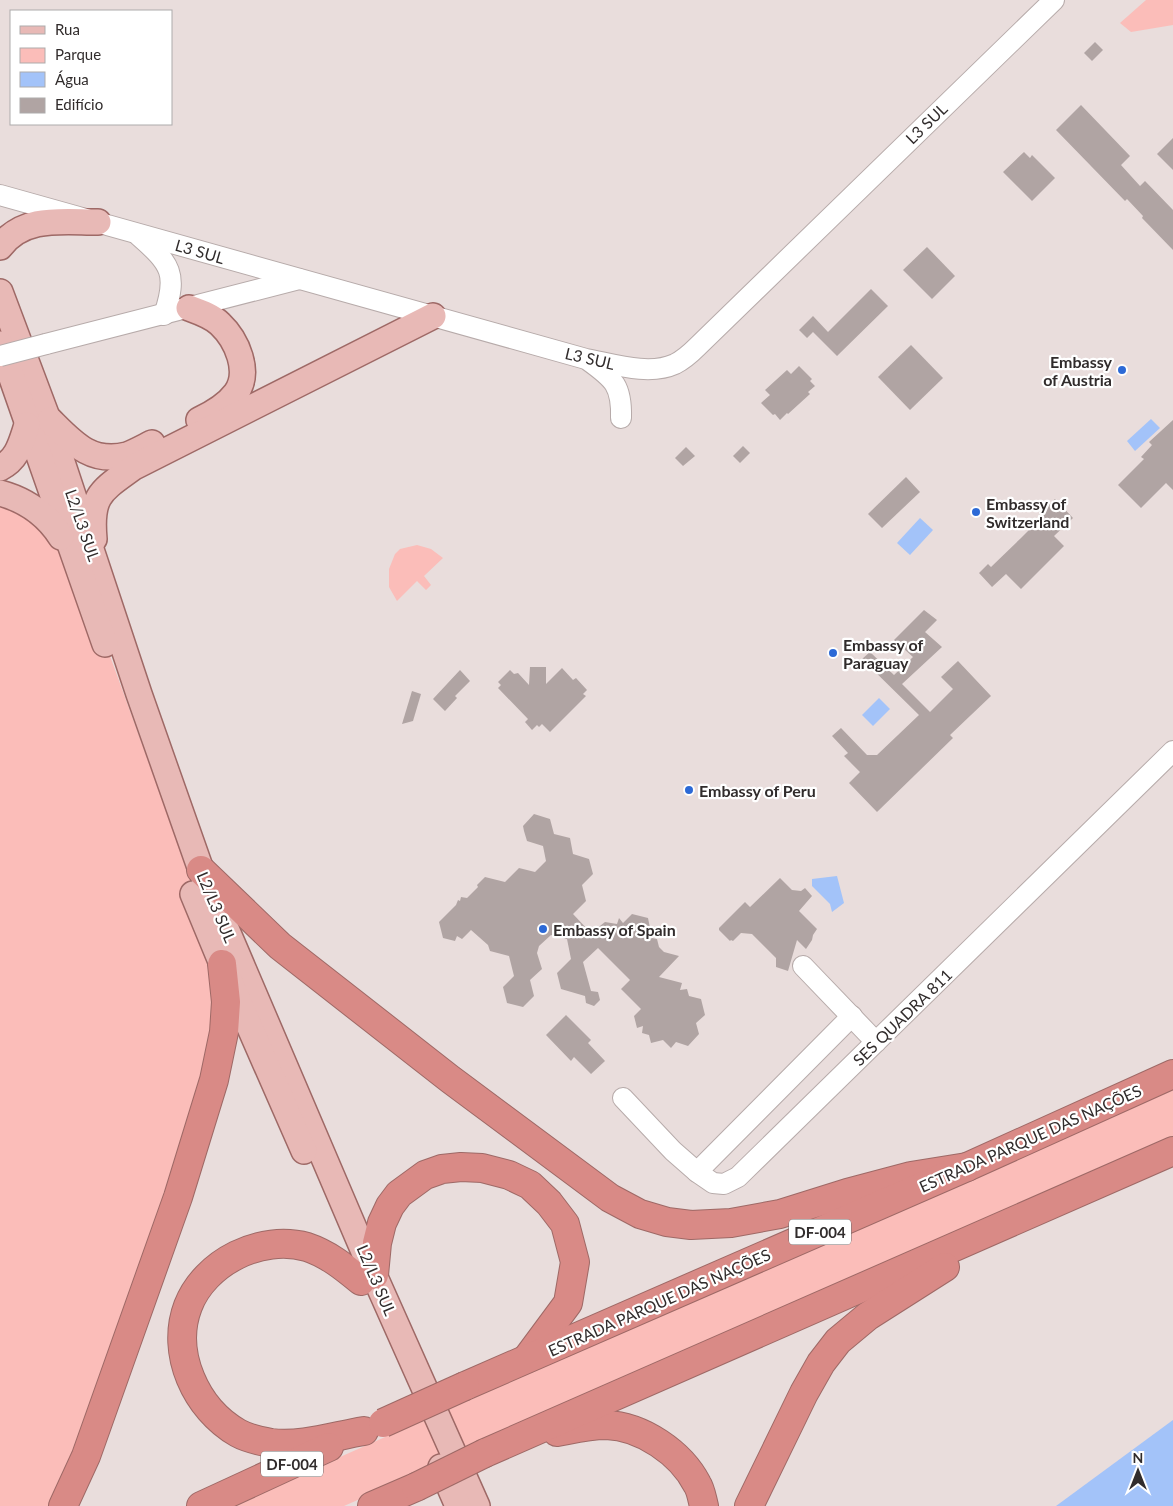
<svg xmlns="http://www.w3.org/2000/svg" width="1173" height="1506" font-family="Lato,sans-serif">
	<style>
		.green { fill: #fbbdb9 }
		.water { fill: #a3c3f9 }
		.building { fill: #b0a4a3 }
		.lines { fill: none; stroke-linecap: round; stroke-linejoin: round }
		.minor-casing { stroke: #b7abaa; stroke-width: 22 }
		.major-casing { stroke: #9e6966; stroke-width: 28 }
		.highway-casing { stroke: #9e6966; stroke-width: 30 }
		.minor { stroke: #fff; stroke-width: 20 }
		.major { stroke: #e8b9b6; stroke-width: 25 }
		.highway { stroke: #d98a86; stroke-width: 28 }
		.minor-bridge-casing { stroke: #b7abaa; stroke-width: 22; stroke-linecap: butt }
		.highway-bridge-casing { stroke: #9e6966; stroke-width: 30; stroke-linecap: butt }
		.minor-bridge { stroke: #fff; stroke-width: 20 }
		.highway-bridge { stroke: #d98a86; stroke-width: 28 }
		.poi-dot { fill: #2c69d6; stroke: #fff; stroke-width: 2 }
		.labels { text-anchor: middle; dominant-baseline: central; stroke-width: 4.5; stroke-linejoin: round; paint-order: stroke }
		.shield { fill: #fff; stroke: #6f6b6b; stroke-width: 1 }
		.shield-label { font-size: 15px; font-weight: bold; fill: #312c2c }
		.street-label { font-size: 16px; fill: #312c2c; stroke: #fff }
		.poi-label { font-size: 16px; font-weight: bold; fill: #312c2c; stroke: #fff; text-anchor: start }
	</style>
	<rect width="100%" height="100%" fill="#e9dddc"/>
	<!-- green -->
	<g class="green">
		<polygon points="1146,0 1173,0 1173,25 1131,32 1120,23"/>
		<polygon points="0,495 74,557 222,964 224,1032 61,1506 0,1506"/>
		<polygon points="417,545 431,549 443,558 424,576 431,585 426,590 417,581 397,601 389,587 389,569 395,554 400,549"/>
		<polygon points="1173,1087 1173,1142 344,1506 230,1506"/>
	</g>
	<!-- water -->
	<g class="water">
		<polygon points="1151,419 1160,428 1135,451 1127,441"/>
		<polygon points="920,518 933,530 910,555 897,543"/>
		<polygon points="879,698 890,709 873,726 862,715"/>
		<polygon points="837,876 844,903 832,912 830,904 812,886 812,879"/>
		<polygon points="1173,1420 1173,1506 1056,1506"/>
	</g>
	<!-- building -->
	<g class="building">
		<polygon points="1095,42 1103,50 1092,61 1084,53"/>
		<polygon points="1081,105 1130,156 1121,165 1140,186 1145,181 1173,210 1173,250 1142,218 1143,216 1127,199 1125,201 1056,130"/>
		<polygon points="1173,138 1173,170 1157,154"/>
		<polygon points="1024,152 1030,158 1032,155 1055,178 1032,201 1003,172"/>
		<polygon points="927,247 955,276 932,299 903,270"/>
		<polygon points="871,289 888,306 837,356 813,332 807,338 799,330 813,316 828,332"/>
		<polygon points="911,345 943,378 910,410 878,377"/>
		<polygon points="799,366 812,379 810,381 815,386 808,392 810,394 788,414 787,413 780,420 775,414 773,415 761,403 770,395 765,390 787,370 791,374"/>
		<polygon points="1173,420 1173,490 1166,483 1141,508 1118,485 1144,459 1141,457 1152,445 1149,442"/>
		<polygon points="743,446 750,453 740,463 733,456"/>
		<polygon points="686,447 695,456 683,466 675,458"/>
		<polygon points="906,477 920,492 882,528 868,514"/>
		<polygon points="1055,499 1073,518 1054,536 1064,546 1021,589 1006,574 992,587 979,573 988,564 991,567 1021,538 1042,517 1039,514"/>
		<polygon points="924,610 937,620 925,632 942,647 902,684 930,712 953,689 941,677 958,661 991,696 950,735 953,738 877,812 849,783 860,772 844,756 848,753 832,736 841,728 867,755 877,755 919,715 862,659 870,652 894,675 913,657 894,640"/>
		<polygon points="530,667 546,667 546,684 562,668 573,680 576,678 587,690 583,694 586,696 550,732 542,724 539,727 537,725 532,730 525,722 528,719 498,688 501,685 498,682 510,670 514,674 518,673 529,685"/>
		<polygon points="460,670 470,681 455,696 457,698 445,711 433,699"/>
		<polygon points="412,691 421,694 413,721 402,724"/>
		<polygon points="534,814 550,819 554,834 570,838 573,854 589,859 593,874 582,885 586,901 573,914 591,933 605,922 617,924 619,918 623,923 632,914 648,918 652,938 657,939 659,947 664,952 679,956 659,977 682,983 680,990 687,989 689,996 701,999 705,1015 696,1023 699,1034 688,1046 676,1042 671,1048 663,1040 651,1043 649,1035 642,1033 643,1026 637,1028 634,1016 641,1009 621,989 630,980 598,948 583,962 591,991 598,992 600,1000 594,1006 586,1003 585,996 561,989 557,973 571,959 567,939 551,935 539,946 537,953 542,969 530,980 534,996 523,1007 507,1003 503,987 514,976 509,956 490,951 488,945 471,930 462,939 457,936 455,941 443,938 439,922 456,905 458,900 460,901 461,897 467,898 478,887 477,885 485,877 505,882 519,868 535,872 546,861 543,846 527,841 524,831 523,826"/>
		<polygon points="780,878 792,890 801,891 805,888 812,896 799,911 817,929 813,935 812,940 806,949 797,940 788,971 776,967 776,958 752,934 741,933 733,941 731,940 730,941 719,930 719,928 745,902 750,907"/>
		<polygon points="566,1015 591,1040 588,1043 605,1061 591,1074 574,1057 571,1061 546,1035"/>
	</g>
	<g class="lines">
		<!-- minor casing -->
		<g class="minor-casing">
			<g id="minor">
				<path d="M0,195l586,164c27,5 63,17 89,5 8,-4 16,-11 22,-17l357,-347"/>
				<path d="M139,236c32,28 39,38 25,79"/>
				<polyline points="46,344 299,279"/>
				<path d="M589,361c25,18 33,25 32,57"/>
				<polyline points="803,966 876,1042"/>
				<polyline points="623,1098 673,1151 697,1172 713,1183 724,1184 738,1177 1173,751"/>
				<polyline points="697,1172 852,1016"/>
			</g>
		</g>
		<!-- major casing -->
		<g class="major-casing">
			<g id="major">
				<path d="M0,247c24,-32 63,-25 98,-25"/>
				<polyline points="0,292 47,417 139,694 201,870 374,1275 477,1506"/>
				<path d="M189,308c11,4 23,8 31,16 17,16 31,48 16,69 -9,12 -24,21 -37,27"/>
				<polyline points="0,344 105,644"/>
				<path d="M50,420c23,23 41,44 77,35 8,-3 17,-8 25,-12"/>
				<path d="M0,468c18,-9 21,-25 27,-43"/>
				<path d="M0,493c26,7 47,22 61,44"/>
				<path d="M94,539c-4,-44 7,-48 40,-72l299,-151"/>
				<polyline points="193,894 222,964 304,1151"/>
				<polyline points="441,1467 458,1506"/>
			</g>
		</g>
		<!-- highway casing -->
		<g class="highway-casing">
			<g id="highway">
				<polyline points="201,870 280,946 450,1079 610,1198 640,1214 667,1222 691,1225 731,1223 780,1214 847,1193 911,1176 967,1167"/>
				<polyline points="374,1275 377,1243 382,1223 390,1206 399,1194 425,1175 442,1169 461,1167 482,1168 509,1175 530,1185 549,1203 565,1224 575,1262 568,1303 528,1357"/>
				<path d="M361,1281c-17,-14 -33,-27 -54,-34 -46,-13 -102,15 -119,59 -18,47 8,103 50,127 9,5 22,8 33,10 30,4 63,-7 93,-12"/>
				<polyline points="465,1386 967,1167 1173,1074"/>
				<path d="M557,1432c16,-3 32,-7 49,-7 36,1 75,28 91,59 4,6 5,15 7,22"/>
				<polyline points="485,1453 1173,1151"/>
				<polyline points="63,1506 86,1456 178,1197 214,1080 224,1032 226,1002 222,964"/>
				<polyline points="201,1506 329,1447"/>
				<polyline points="372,1506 416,1487"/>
				<polyline points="749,1506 804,1393 821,1363 838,1341 868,1316 945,1267"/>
			</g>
		</g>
		<!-- minor -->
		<use href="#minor" class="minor"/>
		<!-- major -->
		<use href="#major" class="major"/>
		<!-- highway -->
		<use href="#highway" class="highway"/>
		<!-- minor-bridge casing -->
		<g class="minor-bridge-casing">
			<polyline id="minor-bridge" points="0,356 46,344"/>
		</g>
		<!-- highway-bridge casing -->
		<g class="highway-bridge-casing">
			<g id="highway-bridge">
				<polyline points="383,1423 465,1386"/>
				<polyline points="416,1487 485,1453"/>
			</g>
		</g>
		<!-- minor-bridge -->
		<use href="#minor-bridge" class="minor-bridge"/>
		<!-- highway-bridge -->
		<use href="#highway-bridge" class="highway-bridge"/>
	</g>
	<!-- markers -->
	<g class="poi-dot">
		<circle cx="1122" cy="370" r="5"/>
		<circle cx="976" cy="512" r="5"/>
		<circle cx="833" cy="653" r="5"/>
		<circle cx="689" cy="790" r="5"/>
		<circle cx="543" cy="929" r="5"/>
	</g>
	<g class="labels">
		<!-- shield labels -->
		<g class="shield">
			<rect x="789" y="1219.5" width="62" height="25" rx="4"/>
			<rect x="261" y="1451.5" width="62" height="25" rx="4"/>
		</g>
		<g class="shield-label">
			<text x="820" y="1232">DF-004</text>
			<text x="292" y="1464">DF-004</text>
		</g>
		<!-- street labels -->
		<g class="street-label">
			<text transform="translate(926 123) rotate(-44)">L3 SUL</text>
			<text transform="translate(200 251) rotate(16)">L3 SUL</text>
			<text transform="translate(590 358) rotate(13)">L3 SUL</text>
			<text transform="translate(83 525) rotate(71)">L2/L3 SUL</text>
			<text transform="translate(217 907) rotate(67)">L2/L3 SUL</text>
			<text transform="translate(902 1017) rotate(-44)">SES QUADRA 811</text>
			<text transform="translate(1030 1138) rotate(-24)">ESTRADA PARQUE DAS NAÇÕES</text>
			<text transform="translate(377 1280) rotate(67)">L2/L3 SUL</text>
			<text transform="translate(659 1302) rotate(-24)">ESTRADA PARQUE DAS NAÇÕES</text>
		</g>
		<!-- poi labels -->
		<g class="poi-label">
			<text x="1112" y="361" text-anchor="end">Embassy<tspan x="1112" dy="18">of Austria</tspan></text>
			<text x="986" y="503">Embassy of<tspan x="986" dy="18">Switzerland</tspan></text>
			<text x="843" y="644">Embassy of<tspan x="843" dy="18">Paraguay</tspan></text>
			<text x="699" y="790">Embassy of Peru</text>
			<text x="553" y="929">Embassy of Spain</text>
		</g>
	</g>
	<!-- legend -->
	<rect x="10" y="10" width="162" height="115" fill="#ffffff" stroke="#adabab"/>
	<rect x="20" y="26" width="25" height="8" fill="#e8b9b6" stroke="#adabab"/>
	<text x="55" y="35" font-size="15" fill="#312c2c">Rua</text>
	<rect x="20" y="48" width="25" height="15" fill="#fbbdb9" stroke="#adabab"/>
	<text x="55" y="60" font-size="15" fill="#312c2c">Parque</text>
	<rect x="20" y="72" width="25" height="15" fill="#a3c3f9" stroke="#adabab"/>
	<text x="55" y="85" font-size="15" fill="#312c2c">Água</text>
	<rect x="20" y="98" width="25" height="15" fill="#b0a4a3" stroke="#adabab"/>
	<text x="55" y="110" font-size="15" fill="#312c2c">Edifício</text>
	<!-- north arrow -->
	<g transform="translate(1138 1471)" stroke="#ffffff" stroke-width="4" paint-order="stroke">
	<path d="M0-4L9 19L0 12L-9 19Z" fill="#312c2c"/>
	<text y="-8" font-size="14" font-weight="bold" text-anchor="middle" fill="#312c2c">N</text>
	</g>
</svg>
